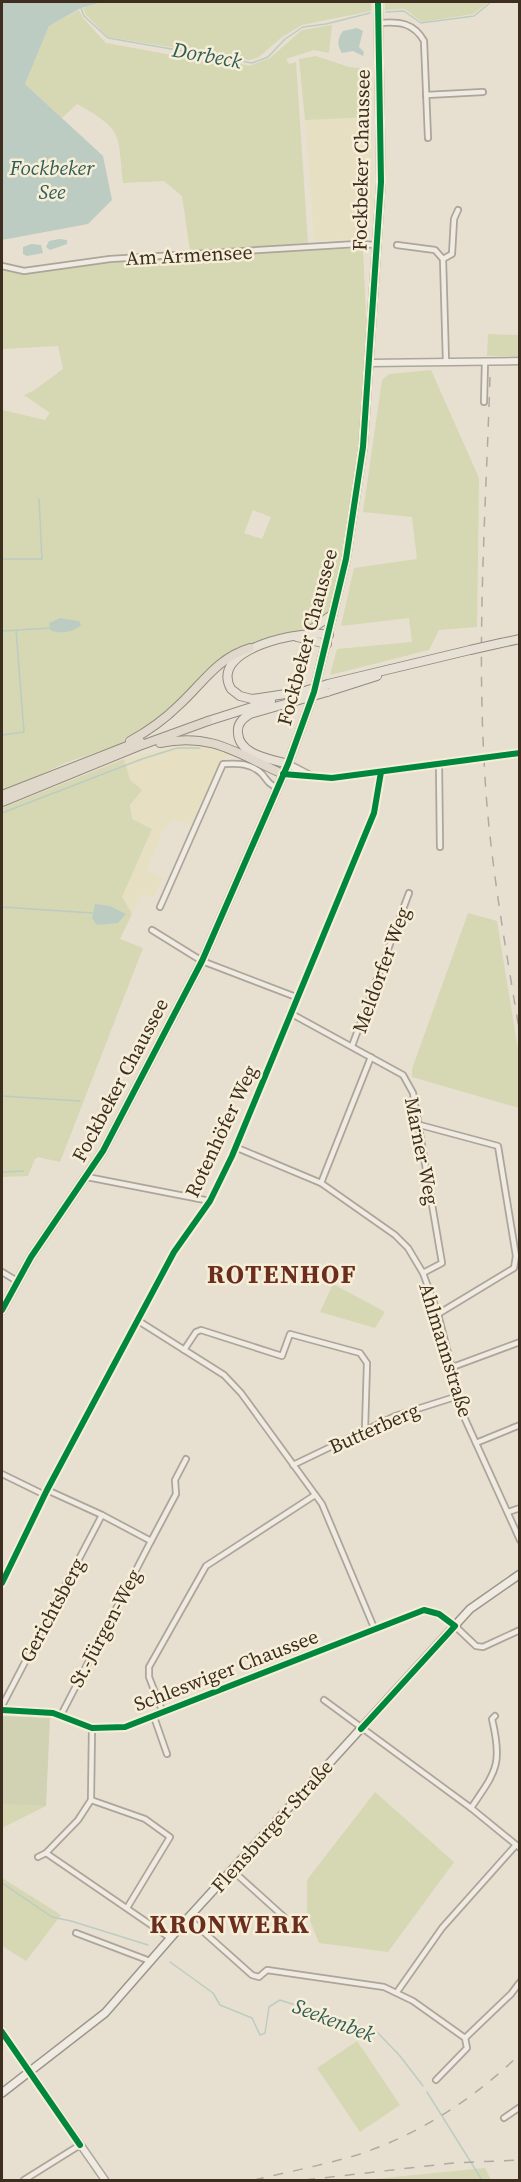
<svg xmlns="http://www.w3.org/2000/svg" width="521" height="2182" font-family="'Source Serif 4',serif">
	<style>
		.farmland { fill: #e6dfc2 }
		.green { fill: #d6d7b3; fill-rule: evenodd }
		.cemetery { fill: #d1d1b3 }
		.water { fill: #bcccc2 }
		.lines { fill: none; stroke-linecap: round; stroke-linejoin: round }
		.stream { stroke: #bcccc2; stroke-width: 1.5 }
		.minor-casing { stroke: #ada599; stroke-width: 8 }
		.tertiary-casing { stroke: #ada599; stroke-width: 9 }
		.secondary-casing { stroke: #9c958a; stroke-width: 10 }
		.primary-casing { stroke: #928b80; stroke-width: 10 }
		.trunk-casing { stroke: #928b80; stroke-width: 10 }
		.minor { stroke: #efebe3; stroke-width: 4.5 }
		.tertiary { stroke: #efebe3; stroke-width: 6 }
		.secondary { stroke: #efebe3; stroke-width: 7 }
		.primary { stroke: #e6e1d4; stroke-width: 8 }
		.trunk { stroke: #e0d9cb; stroke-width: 8 }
		.rail { stroke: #afaaa2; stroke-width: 1.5; stroke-dasharray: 10 10; stroke-linecap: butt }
		.primary-bridge-casing { stroke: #928b80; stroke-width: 10; stroke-linecap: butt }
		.primary-bridge { stroke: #e6e1d4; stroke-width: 8 }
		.cycleway-casing { stroke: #f7eed8; stroke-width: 10 }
		.cycleway { stroke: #00873e; stroke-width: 6 }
		.labels { text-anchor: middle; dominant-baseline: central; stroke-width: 5; stroke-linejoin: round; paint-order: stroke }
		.street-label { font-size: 20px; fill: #3d2e20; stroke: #f7eed8 }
		.water-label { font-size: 21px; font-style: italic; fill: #2f5d5a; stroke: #f7eed8 }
		.district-label { font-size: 26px; font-weight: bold; letter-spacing: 1.5px; fill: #6b2e1e; stroke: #f7eed8 }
	</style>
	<rect width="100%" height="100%" fill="#e7e0d1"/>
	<!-- farmland -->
	<g class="farmland">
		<polygon points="371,117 373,202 368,238 314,241 305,120"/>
		<polygon points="179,746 211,746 229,751 196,826 172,819 162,832 147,870 163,878 153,897 141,894 132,914 122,897 152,829 132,819 129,780 124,759"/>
	</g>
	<!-- green -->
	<g class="green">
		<polygon points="103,2 371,2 371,11 302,25 282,37 259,57 250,60 108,37 86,15 83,8"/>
		<polygon points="385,2 489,2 473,14 422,22 405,9 385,10"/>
		<path d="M79,10l4,8 23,25 99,18 19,-1 25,6 21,-8 32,-28 30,-5 -3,28 -15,-3 -28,9 3,5 7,-2 12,181 -118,8 -8,-55 -18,-15 -41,2c-5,-51 0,-53 -46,-79l-15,14 -37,-34 24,-58z"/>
		<polygon points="316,56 349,67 371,69 371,117 305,120 299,59"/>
		<path d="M363,248l4,91 -8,107 -27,163 -31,21 -62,19 -14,9 -20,13 -30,36 -27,21 -28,16 -55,19 -63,30v-383l43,10 5,-7 -26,-18 9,-4 30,-22 -5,-23 -56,3v-82l22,5 86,-11zM253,510l18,7 -9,22 -18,-6z"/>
		<polygon points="488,334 519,335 519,356 487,356"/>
		<polygon points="431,370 479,478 477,627 439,630 429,650 330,675 337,649 412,642 409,618 341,626 354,568 417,559 412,517 363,512 382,380 389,374"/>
		<polygon points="124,759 130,780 142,790 130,805 132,819 152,829 122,897 132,914 120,939 143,948 60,1162 38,1157 35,1159 28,1176 2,1177 2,808"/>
		<polygon points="468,913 497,921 519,1056 519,1108 412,1077 412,1069"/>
		<polygon points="333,1284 385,1312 375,1328 320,1312"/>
		<polygon points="375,1792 454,1862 388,1952 319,1943 307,1913 307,1880"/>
		<polygon points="2,1804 46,1806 2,1828"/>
		<polygon points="2,1878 61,1915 26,1961 2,1946"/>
		<polygon points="357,2041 400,2105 360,2132 317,2068"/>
		<polygon points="485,2168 491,2180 374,2179"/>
	</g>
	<!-- cemetery -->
	<polygon class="cemetery" points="2,1716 50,1718 46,1806 2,1804"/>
	<!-- water -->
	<g class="water">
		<polygon points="2,2 103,2 81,8 49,26 25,84 103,156 112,200 88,224 2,240"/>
		<path d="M357,28l6,3 -4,16 5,5 -1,4 -10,-5 -11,2c-5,-7 -5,-15 1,-22z"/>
		<polygon points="59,239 67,240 67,244 50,250 46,247 49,241"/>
		<polygon points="31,244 41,245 43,253 27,256 23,254 23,247"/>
		<path d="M60,618l19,3 2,4c-9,8 -20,9 -31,5l-1,-7z"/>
		<polygon points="95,904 110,906 126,914 118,923 97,925 92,918"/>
	</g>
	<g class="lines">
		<!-- stream -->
		<g class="stream">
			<polyline points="81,8 84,16 108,38 252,63 268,57 285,39 303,27 326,24 370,13"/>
			<polyline points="386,12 404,11 421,23 474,16 491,2"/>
			<polyline points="2,559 42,559 39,499"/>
			<polyline points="2,631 50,628"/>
			<polyline points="2,735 24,732 16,630"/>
			<polyline points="2,813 142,759 177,748 200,748"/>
			<polyline points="2,907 92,913"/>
			<polyline points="2,1096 80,1101"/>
			<polyline points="2,1172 23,1171"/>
			<polyline points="2,1883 52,1917 71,1921 148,1945"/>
			<polyline points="170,1962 213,1993 220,2005 252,2018 260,2035 265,2033 269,2007 280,2000 377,2032 400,2056 423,2086"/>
			<polyline points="427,2092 482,2180"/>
		</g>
		<!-- minor casing -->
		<g class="minor-casing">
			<g id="minor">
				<path d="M379,23c20,-2 35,0 45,18l4,97"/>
				<polyline points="426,95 483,92"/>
				<polyline points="397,245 435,250 443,259 446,362"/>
				<polyline points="443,259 452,254 454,219 458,210"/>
				<polyline points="2,266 24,271 110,259 357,244 378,245"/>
				<polyline points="484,402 485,361"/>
				<polyline points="439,764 440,847"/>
				<path d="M160,907l63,-143c15,-1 28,-1 39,10 5,6 7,11 15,13"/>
				<polyline points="152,930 202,961 296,997"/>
				<polyline points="290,1013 403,1075 413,1093 442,1263 423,1273"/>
				<polyline points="352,1046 409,893"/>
				<polyline points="420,1125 498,1146 516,1256 514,1268 438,1314"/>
				<polyline points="235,1147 321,1183 395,1235 408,1248 423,1273 438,1314 465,1419 520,1540"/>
				<polyline points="87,1177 210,1201"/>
				<polyline points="321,1183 371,1057"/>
				<polyline points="2,1272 17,1281"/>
				<polyline points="137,1320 224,1375 241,1393 322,1504 375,1630"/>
				<polyline points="184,1350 196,1332 201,1330 282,1356 290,1334 360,1353 367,1363 365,1429"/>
				<polyline points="450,1368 520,1342"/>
				<polyline points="476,1443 520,1425"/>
				<polyline points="293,1465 395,1416 458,1396"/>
				<polyline points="2,1474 45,1495"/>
				<polyline points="47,1490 102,1515 151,1541 61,1715"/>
				<polyline points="508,1512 520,1508"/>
				<polyline points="151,1541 176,1494 175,1480 186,1459"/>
				<polyline points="2,1583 47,1490 174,1252 210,1201 232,1156 374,813 381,772"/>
				<polyline points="455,1626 476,1646 483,1647 520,1630"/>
				<polyline points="324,1700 471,1808 520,1848"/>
				<polyline points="2,1706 102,1515"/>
				<polyline points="163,1713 149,1677 149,1667 206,1566 315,1495"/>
				<polyline points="154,1717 167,1754"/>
				<polyline points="92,1728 91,1800 78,1820 46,1853 170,1938"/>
				<polyline points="91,1800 145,1819 170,1837 127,1908"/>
				<path d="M471,1808c25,-37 32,-43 21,-89l3,-3"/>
				<polyline points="38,1857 46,1853"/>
				<polyline points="232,1870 284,1917"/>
				<polyline points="188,1918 252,1975 259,1977 267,1970 384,1987 413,2001 465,2038 467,2048 436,2080"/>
				<polyline points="76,1933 150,1961"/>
				<polyline points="397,1992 442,1928 516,1845"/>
				<polyline points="465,2038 511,1994 520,1982"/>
				<polyline points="504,2118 520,2107"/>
				<polyline points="24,2180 80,2145"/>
			</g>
		</g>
		<!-- tertiary casing -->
		<g class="tertiary-casing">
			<g id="tertiary">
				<polyline points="369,363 520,361"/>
				<polyline points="288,764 311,776"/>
				<polyline points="283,774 332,778 520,753"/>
				<polyline points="2,1710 53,1713 92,1728 125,1727 424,1610 439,1614 455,1626"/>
				<polyline points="2,2032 105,2180"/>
			</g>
		</g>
		<!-- secondary casing -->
		<g class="secondary-casing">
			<polyline id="secondary" points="2,2093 105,2013 188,1918 470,1609 520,1574"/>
		</g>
		<!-- primary casing -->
		<g class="primary-casing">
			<g id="primary">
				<polyline points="309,631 333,614"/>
				<polyline points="297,637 327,644"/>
				<polyline points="501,643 520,639"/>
				<polyline points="328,684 470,650"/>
				<path d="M299,692l-47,7 -12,-3 -9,-7c-23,-41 73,-60 98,-54"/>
				<polyline points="327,692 377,676"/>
				<polyline points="208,721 271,701"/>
				<path d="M288,764c-17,-5 -49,-9 -50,-31 -1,-9 4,-14 12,-19l49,-14"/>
				<polyline points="2,1310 31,1257 103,1151 202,961 288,764 314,692 346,559 363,447 381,182 378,2"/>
			</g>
		</g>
		<!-- trunk casing -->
		<g class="trunk-casing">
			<g id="trunk">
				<path d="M130,741c18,-10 34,-21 49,-36 24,-22 38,-47 71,-57"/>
				<path d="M160,743c53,-11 79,12 123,31"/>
				<polyline points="2,795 140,741"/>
				<polyline points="2,802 139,746 208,721"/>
			</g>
		</g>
		<!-- minor -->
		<use href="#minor" class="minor"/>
		<!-- tertiary -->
		<use href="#tertiary" class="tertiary"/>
		<!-- secondary -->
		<use href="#secondary" class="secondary"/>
		<!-- primary -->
		<use href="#primary" class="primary"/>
		<!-- trunk -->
		<use href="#trunk" class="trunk"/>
		<!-- rail -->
		<g class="rail">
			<path d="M490,377c-4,127 -13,255 -6,382 4,93 21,184 36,276"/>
			<path d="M254,2180c34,-8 69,-15 103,-25 61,-20 117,-56 163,-101"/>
			<polyline points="305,2180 453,2163 520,2160"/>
		</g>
		<!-- primary-bridge casing -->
		<g class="primary-bridge-casing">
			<g id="primary-bridge">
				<polyline points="470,650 501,643"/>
				<polyline points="301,692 328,684"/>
				<polyline points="299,700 327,692"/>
			</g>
		</g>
		<!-- primary-bridge -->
		<use href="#primary-bridge" class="primary-bridge"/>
		<!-- cycleway casing -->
		<g class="cycleway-casing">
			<g id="cycleway">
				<polyline points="283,774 332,778 520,753"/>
				<polyline points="2,1310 31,1257 103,1151 202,961 288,764 314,692 346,559 363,447 381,182 378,2"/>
				<polyline points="2,1583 47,1490 174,1252 210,1201 232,1156 374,813 381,772"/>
				<polyline points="2,1710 53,1713 92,1728 125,1727 424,1610 439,1614 455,1626 361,1729"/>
				<polyline points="2,2032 80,2145"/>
			</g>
		</g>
		<!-- cycleway -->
		<use href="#cycleway" class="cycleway"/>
	</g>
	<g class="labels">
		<!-- street labels -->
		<g class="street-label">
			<text transform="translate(361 160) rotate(-89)">Fockbeker Chaussee</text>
			<text transform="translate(189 255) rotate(-3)">Am Armensee</text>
			<text transform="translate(307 637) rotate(-75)">Fockbeker Chaussee</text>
			<text transform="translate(381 970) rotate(-70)">Meldorfer Weg</text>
			<text transform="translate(120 1080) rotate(-62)">Fockbeker Chaussee</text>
			<text transform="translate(221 1131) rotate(-65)">Rotenhöfer Weg</text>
			<text transform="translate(422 1151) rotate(79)">Marner Weg</text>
			<text transform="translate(446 1350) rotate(73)">Ahlmannstraße</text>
			<text transform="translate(374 1428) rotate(-24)">Butterberg</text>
			<text transform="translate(52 1610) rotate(-62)">Gerichtsberg</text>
			<text transform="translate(105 1628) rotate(-62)">St.-Jürgen-Weg</text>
			<text transform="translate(226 1670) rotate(-21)">Schleswiger Chaussee</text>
			<text transform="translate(272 1826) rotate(-48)">Flensburger Straße</text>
		</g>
		<!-- water labels -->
		<g class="water-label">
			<text transform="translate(207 55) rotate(10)">Dorbeck</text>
			<text x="52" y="167">Fockbeker<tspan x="52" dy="24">See</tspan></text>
			<text transform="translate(334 2020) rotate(21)">Seekenbek</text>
		</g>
		<!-- district labels -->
		<g class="district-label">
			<text x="282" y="1274">ROTENHOF</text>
			<text x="230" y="1924">KRONWERK</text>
		</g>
	</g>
	<!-- border -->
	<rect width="521" height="2182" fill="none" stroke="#3d2e20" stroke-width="6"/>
</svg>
